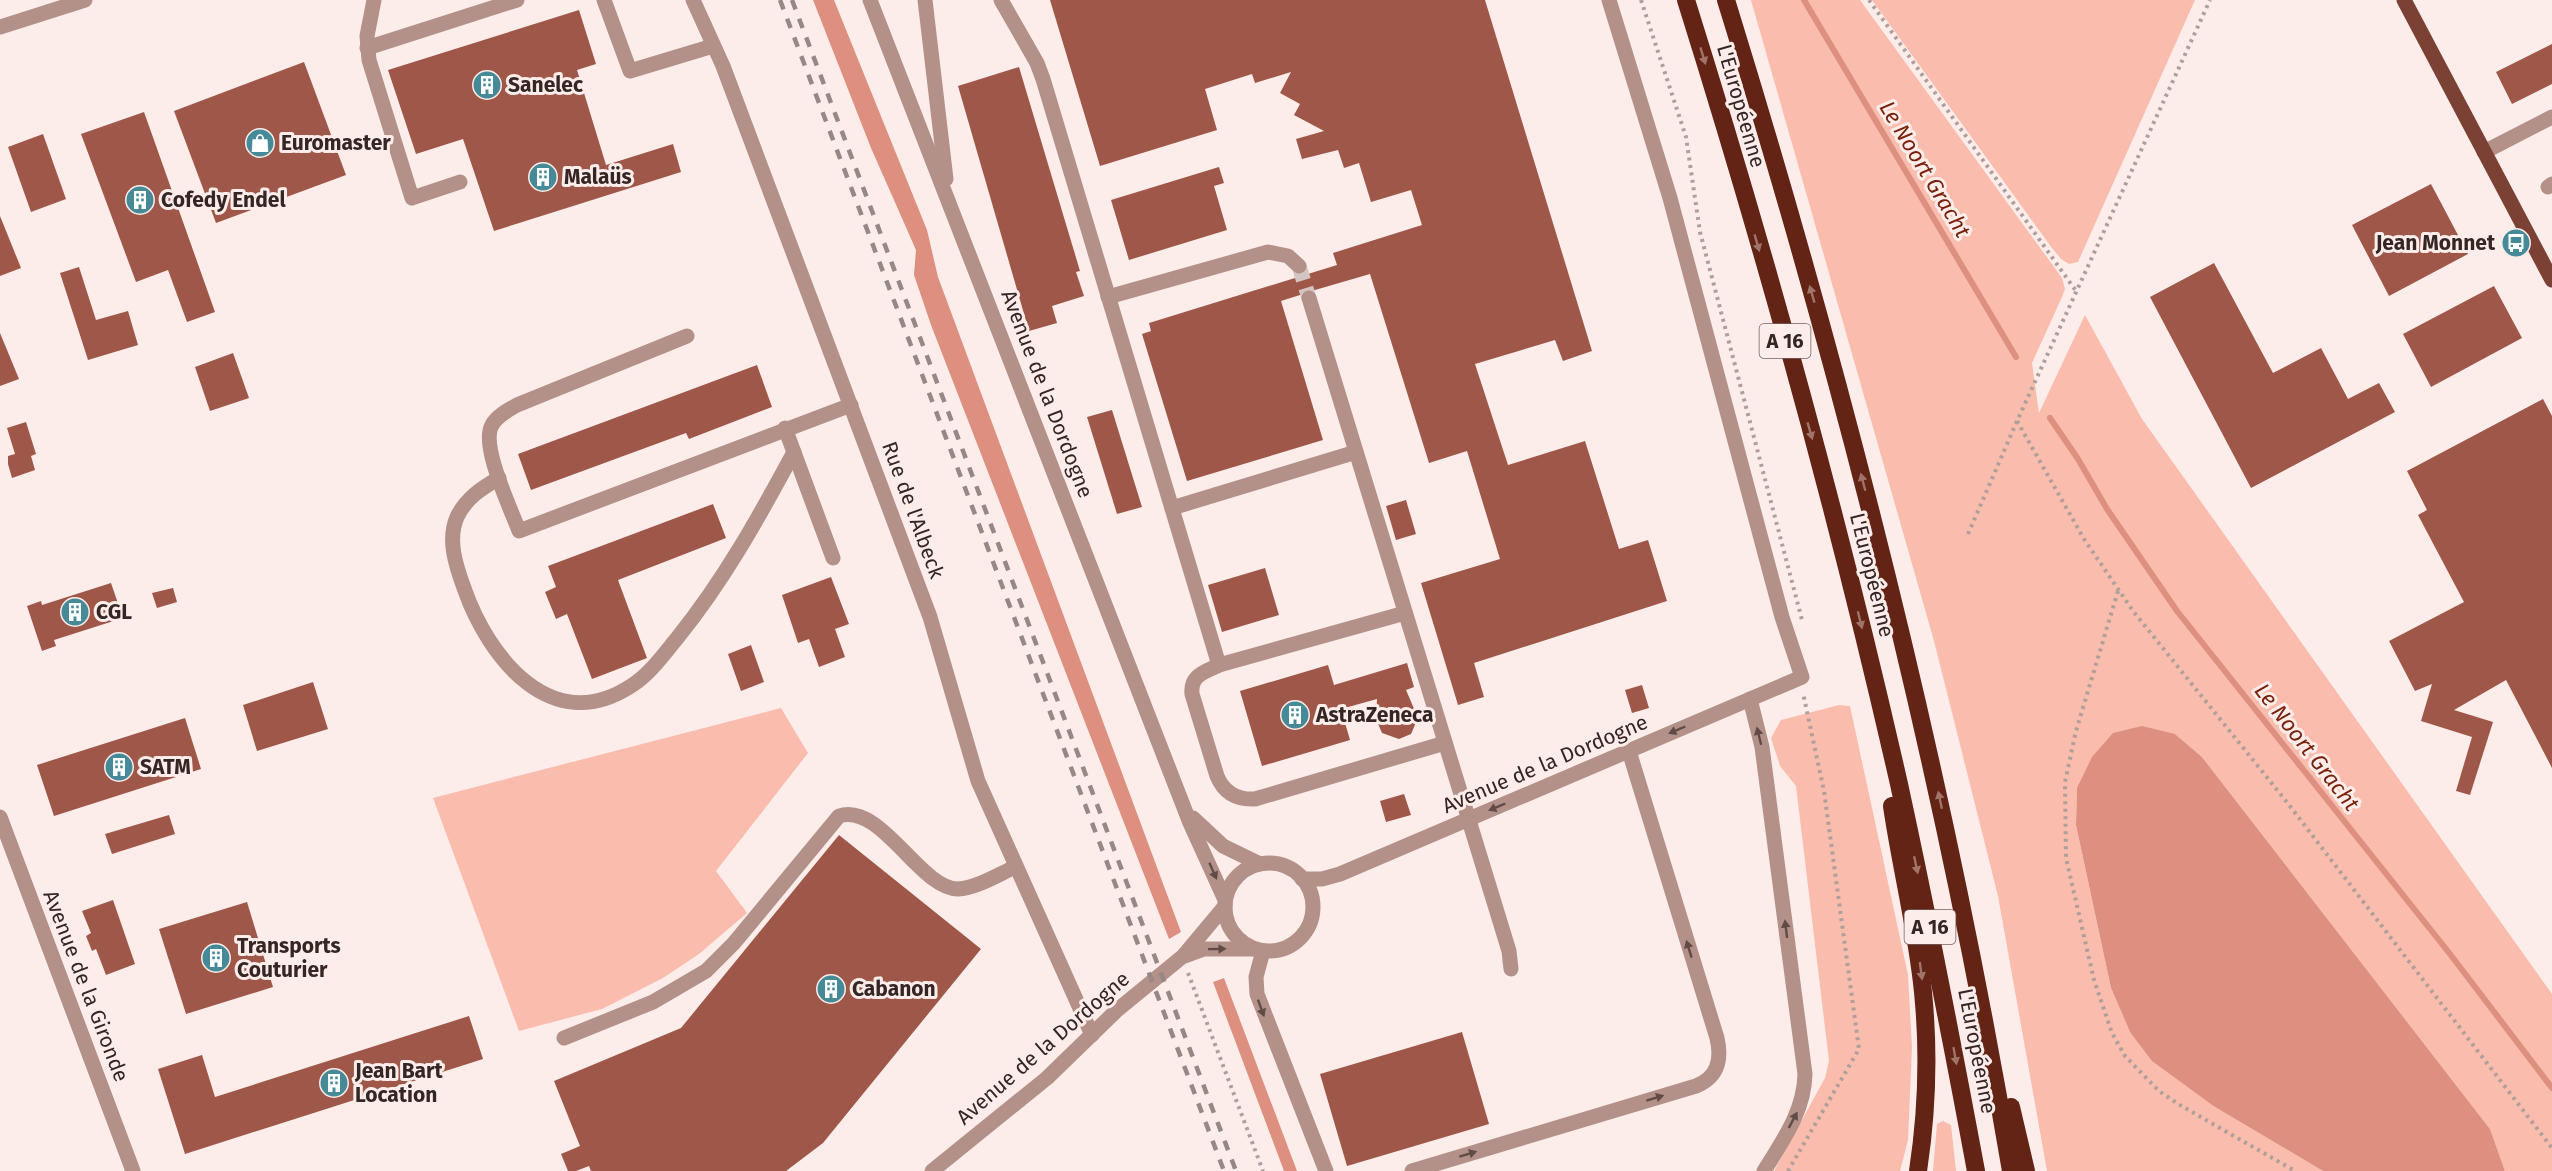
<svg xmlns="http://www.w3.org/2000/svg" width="2552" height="1171" font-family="'Fira Sans',sans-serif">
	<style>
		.green { fill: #fabcad }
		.water { fill: #dd907f }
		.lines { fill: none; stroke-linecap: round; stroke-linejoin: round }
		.stream { stroke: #dd907f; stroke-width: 6 }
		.building { fill: #9e5748 }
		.minor-tunnel { stroke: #d5c5c2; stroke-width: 15; stroke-dasharray: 15 8; stroke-linecap: butt }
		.path { stroke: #ae9f9c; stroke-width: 4; stroke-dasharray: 3 4.5; stroke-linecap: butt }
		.minor { stroke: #b39188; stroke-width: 15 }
		.major { stroke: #7a4134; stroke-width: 15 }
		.highway { stroke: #632315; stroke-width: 18 }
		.rail { stroke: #978885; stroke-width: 4.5; stroke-dasharray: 10 10; stroke-linecap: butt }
		.oneway { fill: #a1746a }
		.oneway2 { fill: #604b46 }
		.labels { text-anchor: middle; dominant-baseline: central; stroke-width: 6; stroke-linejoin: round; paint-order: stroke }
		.shield { fill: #fdedea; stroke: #70625f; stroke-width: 1.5 }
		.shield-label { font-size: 20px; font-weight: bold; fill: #342623 }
		.poi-label { font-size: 21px; font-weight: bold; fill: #342623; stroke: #fdedea; text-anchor: start }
		.street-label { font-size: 21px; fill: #342623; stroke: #fdedea }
		.water-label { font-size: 22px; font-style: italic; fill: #79200c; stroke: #fdedea }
	</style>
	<rect width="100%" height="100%" fill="#fdedea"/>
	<!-- green -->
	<g class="green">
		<polygon points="1751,0 1860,0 2062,278 2065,289 2062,297 2032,363 2039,413 2085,315 2142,419 2552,994 2552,1171 2505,1171 2490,1129 2202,757 2175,734 2077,788 2076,825 2111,988 2130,1032 2215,1107 2323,1171 2047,1171 1998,896 1934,641"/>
		<polygon points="1872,0 2195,0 2078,262 2069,264 2061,259 2052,248"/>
		<polygon points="1839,705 1850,706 1908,975 1912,1047 1908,1140 1900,1171 1774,1171 1825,1078 1829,1061 1796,786 1780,766 1771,738 1781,720"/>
		<polygon points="781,708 808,753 716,871 747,913 699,954 663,978 602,1009 519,1031 433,798"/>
		<polygon points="1943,1121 1951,1125 1956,1171 1933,1171 1937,1124"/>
	</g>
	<!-- water -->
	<g class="water">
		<polygon points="813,0 834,0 927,230 938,277 1181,932 1169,939 931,325 914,275 916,250 871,148"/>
		<polygon points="2142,726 2175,734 2202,757 2490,1129 2505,1171 2323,1171 2215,1107 2152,1061 2130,1032 2111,988 2076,825 2077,788 2092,757 2113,733"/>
		<polygon points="1224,978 1297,1171 1284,1171 1213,982"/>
	</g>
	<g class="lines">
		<!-- stream -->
		<g class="stream">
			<polyline points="1804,0 2016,357"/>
			<polyline points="2050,418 2078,459 2107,509 2177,611 2450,954 2552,1088"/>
		</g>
	</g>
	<!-- building -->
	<g class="building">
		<polygon points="1050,0 1485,0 1592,351 1563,361 1555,340 1475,364 1508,465 1585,441 1619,549 1648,540 1667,601 1474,663 1484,697 1458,705 1421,583 1500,559 1467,451 1429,463 1370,274 1315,290 1306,289 1300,295 1281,301 1323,440 1187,481 1142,334 1151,331 1149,323 1337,265 1333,253 1422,225 1411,190 1371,202 1359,163 1344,168 1338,150 1302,159 1296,139 1324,131 1294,115 1300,104 1280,93 1291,72 1255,83 1252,74 1205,89 1217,130 1100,166"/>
		<polygon points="579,10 596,64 577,70 606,165 673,144 681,172 494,231 463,139 416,154 388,70"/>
		<polygon points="2552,44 2552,84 2512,104 2496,72"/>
		<polygon points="304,62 346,175 216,223 174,111"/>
		<polygon points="1019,67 1080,271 1076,272 1084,296 1052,306 1057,323 1029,331 958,86"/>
		<polygon points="144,112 215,312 187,322 168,270 136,282 81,134"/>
		<polygon points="43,134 66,199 31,212 8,147"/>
		<polygon points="1219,167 1224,183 1214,186 1227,230 1129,260 1111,200"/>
		<polygon points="2431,184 2468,254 2389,296 2352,225"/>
		<polygon points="0,216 21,268 0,276"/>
		<polygon points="2214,263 2273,373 2321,348 2348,399 2379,383 2395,412 2251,488 2150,297"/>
		<polygon points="79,267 96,320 128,311 138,345 88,360 60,273"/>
		<polygon points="2494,286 2522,338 2431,387 2403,334"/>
		<polygon points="0,333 19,379 0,386"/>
		<polygon points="233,353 249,398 210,411 195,367"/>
		<polygon points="757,365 772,407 689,439 686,433 531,490 518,454"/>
		<polygon points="2543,399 2552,416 2552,768 2506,680 2454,710 2493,722 2470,795 2456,791 2472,737 2421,721 2432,684 2415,691 2389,641 2464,602 2418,515 2427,510 2407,471"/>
		<polygon points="1112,410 1142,507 1117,514 1087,417"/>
		<polygon points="26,422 36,454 31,456 35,470 12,478 8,464 8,456 15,454 7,428"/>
		<polygon points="1406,500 1416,534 1396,540 1386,506"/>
		<polygon points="713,504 726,538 618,580 647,658 592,679 567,614 556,619 545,592 556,587 548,566"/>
		<polygon points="1265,568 1279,615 1222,632 1208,585"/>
		<polygon points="831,577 849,624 835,629 845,657 819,667 809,639 798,643 782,595"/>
		<polygon points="111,583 123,618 54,640 56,646 42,651 27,606 41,601 42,605"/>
		<polygon points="173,588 177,602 157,608 152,593"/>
		<polygon points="751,645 764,682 741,691 728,654"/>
		<polygon points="1407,663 1414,687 1406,690 1418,718 1411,734 1399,739 1382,733 1376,719 1377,699 1341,709 1350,740 1262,766 1240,691 1328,665 1334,685"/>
		<polygon points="313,682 328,729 257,751 243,705"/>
		<polygon points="1642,685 1649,708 1632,713 1625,690"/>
		<polygon points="185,718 201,769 54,816 37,765"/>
		<polygon points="1404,794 1411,815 1386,822 1380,801"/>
		<polygon points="169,815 175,834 112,854 105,834"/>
		<polygon points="839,835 981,949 823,1143 786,1171 591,1171 589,1166 576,1171 568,1171 561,1154 580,1146 554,1081 681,1028"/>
		<polygon points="113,900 135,964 106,975 96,949 92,951 86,936 91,933 82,911"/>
		<polygon points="247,902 273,987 186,1014 159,929"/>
		<polygon points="469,1016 483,1059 185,1154 158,1069 202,1055 215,1097"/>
		<polygon points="1462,1032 1489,1124 1347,1166 1320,1074"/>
	</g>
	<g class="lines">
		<!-- minor-tunnel -->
		<polyline class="minor-tunnel" points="1299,266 1309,298"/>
		<!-- path -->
		<g class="path">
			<polyline points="1641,0 1686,137 1700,232 1802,620"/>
			<polyline points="1869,0 2076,291"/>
			<polyline points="2017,421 2084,539 2133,611 2286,801 2552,1148"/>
			<polyline points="1968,534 2017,421 2210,0"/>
			<polyline points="2118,591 2076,731 2065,782 2066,858 2094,980 2112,1033 2125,1056 2159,1091 2178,1104 2295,1171"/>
			<polyline points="1188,973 1263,1171"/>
			<polyline points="1788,1171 1859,1049 1824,791 1803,693"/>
		</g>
		<!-- minor -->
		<g class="minor">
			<polyline points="374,0 367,36 369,60 412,198 460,182"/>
			<polyline points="604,0 630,71 713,46"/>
			<polyline points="693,0 723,66 930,617 978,781 1092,1035"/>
			<polyline points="870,0 1190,823 1225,900"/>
			<polyline points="925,0 946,179"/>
			<polyline points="1001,0 1037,63 1043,79 1219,665"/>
			<polyline points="0,27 85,0"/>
			<polyline points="367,48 517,0"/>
			<polyline points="2484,152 2552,117"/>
			<polyline points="2548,187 2552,184"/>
			<polyline points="1108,297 1268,252 1288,256 1299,266"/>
			<polyline points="1309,298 1509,951 1511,969"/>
			<path d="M687,336l-170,69c-9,5 -20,11 -25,20 -12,20 19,84 27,106l332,-126"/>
			<polyline points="785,428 833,558"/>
			<path d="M499,478c-17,10 -33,20 -42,39 -10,23 -1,49 7,71 24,69 87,150 167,98 19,-12 33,-32 47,-49 46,-57 81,-120 116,-185"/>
			<polyline points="1172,508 1356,452"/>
			<path d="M1405,613l-186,52c-14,7 -29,10 -27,29l25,82c7,17 20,24 38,23l190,-56"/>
			<path d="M1750,699l12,48 43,327c-1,38 -22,66 -41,97"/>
			<polyline points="0,817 133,1171"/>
			<polyline points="1193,818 1223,846 1260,864"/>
			<circle cx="1269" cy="907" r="44"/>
			<polyline points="1302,879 1322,879 1340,874 1802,677 1782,617 1670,198 1609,0"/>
			<polyline points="1263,951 1256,977 1257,994 1326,1171"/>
			<polyline points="1184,955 1225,906"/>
			<path d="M564,1038l89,-36 53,-31 28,-28 105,-127c42,-14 81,73 119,73 19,-1 41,-15 57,-22"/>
			<polyline points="932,1171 1047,1078 1116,1011 1182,957 1204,949 1254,949"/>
			<path d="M1412,1171l284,-85c22,-9 26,-26 21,-48l-88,-287"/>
		</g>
		<!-- major -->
		<polyline class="major" points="2404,0 2552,280"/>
		<!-- highway -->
		<g class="highway">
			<path d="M1686,0c81,258 153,520 213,784 28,129 53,258 77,387"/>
			<path d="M1726,0c119,384 218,774 285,1171"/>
			<path d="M1892,806c9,62 25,124 31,186 6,60 4,120 -5,179"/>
			<polyline points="2011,1107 2026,1171"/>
		</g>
		<!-- rail -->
		<g class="rail">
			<polyline points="780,0 1224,1171"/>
			<polyline points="792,0 1236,1171"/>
		</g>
	</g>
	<!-- one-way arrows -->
	<defs><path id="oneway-solid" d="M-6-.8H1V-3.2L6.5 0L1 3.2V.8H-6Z" transform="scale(1.5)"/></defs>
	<g class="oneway">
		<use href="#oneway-solid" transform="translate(1703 56) rotate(73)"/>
		<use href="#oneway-solid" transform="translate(1757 243) rotate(74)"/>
		<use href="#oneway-solid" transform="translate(1812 294) rotate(-106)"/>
		<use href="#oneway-solid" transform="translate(1810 431) rotate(74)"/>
		<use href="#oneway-solid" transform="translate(1863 482) rotate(-105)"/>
		<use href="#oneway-solid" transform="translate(1860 620) rotate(76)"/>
		<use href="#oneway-solid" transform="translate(1940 800) rotate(-102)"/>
		<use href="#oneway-solid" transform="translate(1916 865) rotate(78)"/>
		<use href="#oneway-solid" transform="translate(1921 971) rotate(82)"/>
		<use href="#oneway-solid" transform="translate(1955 1056) rotate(80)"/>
	</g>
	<g class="oneway2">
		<use href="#oneway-solid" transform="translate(1677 730) rotate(157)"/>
		<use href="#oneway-solid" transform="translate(1759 736) rotate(-104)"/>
		<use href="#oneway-solid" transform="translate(1497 807) rotate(157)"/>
		<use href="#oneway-solid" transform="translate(1213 871) rotate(66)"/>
		<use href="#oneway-solid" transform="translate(1786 929) rotate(-97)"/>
		<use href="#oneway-solid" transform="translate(1217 949) rotate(-1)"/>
		<use href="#oneway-solid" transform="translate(1689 949) rotate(-107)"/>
		<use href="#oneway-solid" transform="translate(1261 1008) rotate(70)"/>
		<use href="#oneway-solid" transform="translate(1655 1098) rotate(-17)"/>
		<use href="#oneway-solid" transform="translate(1793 1120) rotate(-62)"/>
		<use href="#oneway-solid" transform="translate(1468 1154) rotate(-17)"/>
	</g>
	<!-- icons -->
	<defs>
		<g id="building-disc" transform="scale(1.5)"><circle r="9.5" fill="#468a98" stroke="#fdedea"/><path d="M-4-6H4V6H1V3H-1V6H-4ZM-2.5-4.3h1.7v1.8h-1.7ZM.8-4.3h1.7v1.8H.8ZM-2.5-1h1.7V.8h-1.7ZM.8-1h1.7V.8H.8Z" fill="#fff"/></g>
		<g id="shop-disc" transform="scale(1.5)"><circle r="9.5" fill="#468a98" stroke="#fdedea"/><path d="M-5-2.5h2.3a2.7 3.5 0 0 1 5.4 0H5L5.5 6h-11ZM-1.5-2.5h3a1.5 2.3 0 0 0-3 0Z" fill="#fff"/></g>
		<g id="bus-disc" transform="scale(1.5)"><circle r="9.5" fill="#468a98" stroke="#fdedea"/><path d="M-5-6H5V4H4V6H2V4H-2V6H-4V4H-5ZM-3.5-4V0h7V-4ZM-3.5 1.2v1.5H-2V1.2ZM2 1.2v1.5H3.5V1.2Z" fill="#fff"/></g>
	</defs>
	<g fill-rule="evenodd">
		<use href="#building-disc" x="487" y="85"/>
		<use href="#shop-disc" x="260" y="143"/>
		<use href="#building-disc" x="543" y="177"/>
		<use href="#building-disc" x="140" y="200"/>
		<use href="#bus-disc" x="2516" y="243"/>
		<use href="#building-disc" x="75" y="612"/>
		<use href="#building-disc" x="1295" y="715"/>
		<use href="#building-disc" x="119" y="767"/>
		<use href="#building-disc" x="216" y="958"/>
		<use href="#building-disc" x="831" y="989"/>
		<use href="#building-disc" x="334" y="1083"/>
	</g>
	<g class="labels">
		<!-- shield labels -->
		<g class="shield">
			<rect x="1759.5" y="324" width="51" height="34" rx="4.5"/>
			<rect x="1904.5" y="910" width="51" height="34" rx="4.5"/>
		</g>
		<g class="shield-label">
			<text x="1785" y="341">A 16</text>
			<text x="1930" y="927">A 16</text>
		</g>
		<!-- poi labels -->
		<g class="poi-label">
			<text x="508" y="85">Sanelec</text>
			<text x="281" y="143">Euromaster</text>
			<text x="564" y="177">Malaüs</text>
			<text x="161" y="200">Cofedy Endel</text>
			<text x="2495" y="243" text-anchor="end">Jean Monnet</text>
			<text x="96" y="612">CGL</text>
			<text x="1316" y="715">AstraZeneca</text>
			<text x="140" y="767">SATM</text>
			<text x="237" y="946">Transports<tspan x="237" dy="24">Couturier</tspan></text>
			<text x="852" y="989">Cabanon</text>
			<text x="355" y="1071">Jean Bart<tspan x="355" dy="24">Location</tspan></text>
		</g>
		<!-- street labels -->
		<g class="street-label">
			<text transform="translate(1741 106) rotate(74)">L'Européenne</text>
			<text transform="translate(1047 394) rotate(69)">Avenue de la Dordogne</text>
			<text transform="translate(913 510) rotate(70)">Rue de l'Albeck</text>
			<text transform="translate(1872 575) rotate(76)">L'Européenne</text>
			<text transform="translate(1545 764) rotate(-23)">Avenue de la Dordogne</text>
			<text transform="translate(86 986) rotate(69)">Avenue de la Gironde</text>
			<text transform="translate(1043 1048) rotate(-41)">Avenue de la Dordogne</text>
			<text transform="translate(1977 1051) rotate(79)">L'Européenne</text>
		</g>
		<!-- water labels -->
		<g class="water-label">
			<text transform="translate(1925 169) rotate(59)">Le Noort Gracht</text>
			<text transform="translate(2307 747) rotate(52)">Le Noort Gracht</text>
		</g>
	</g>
</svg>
